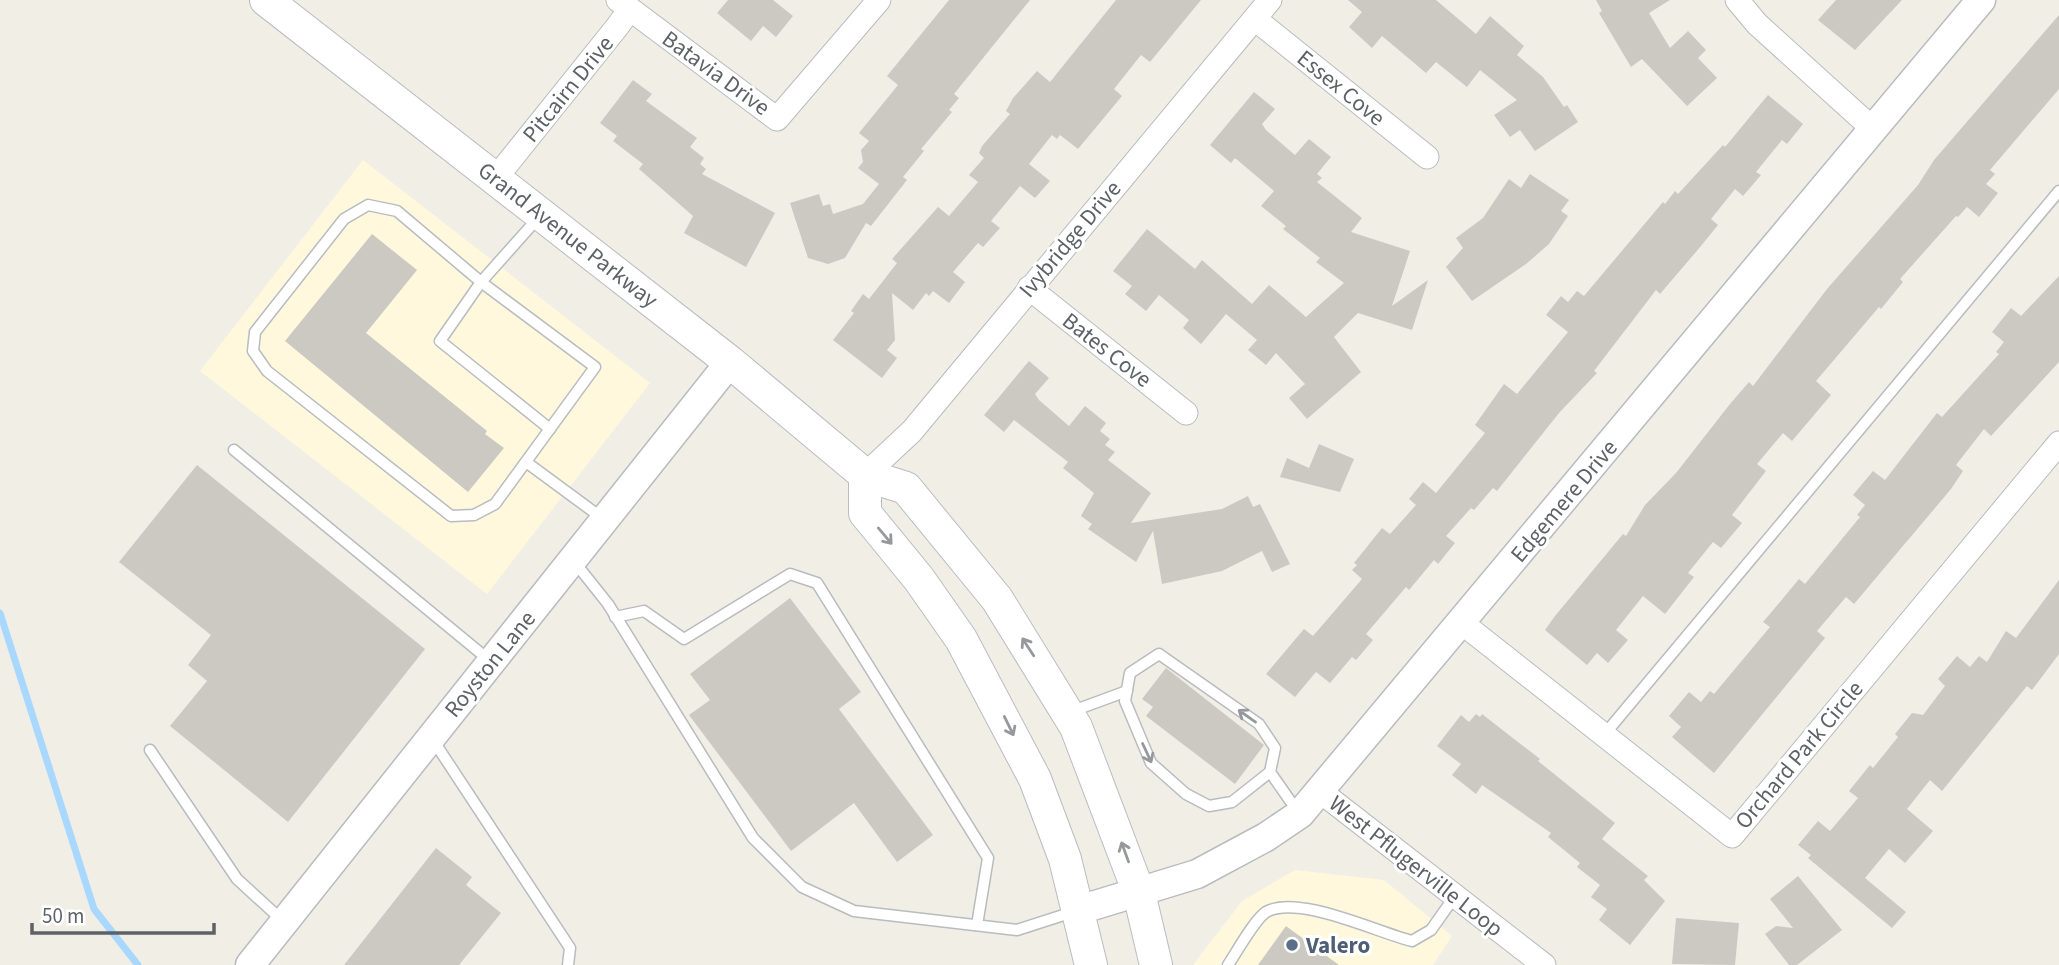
<svg xmlns="http://www.w3.org/2000/svg" width="2059" height="965" font-family="'Source Sans 3',sans-serif">
	<style>
		.commercial { fill: #fff8dd }
		.lines { fill: none; stroke-linecap: round; stroke-linejoin: round }
		.stream { stroke: #a8d7ff; stroke-width: 7 }
		.building { fill: #ccc9c3 }
		.service-casing { stroke: #b8bcc0; stroke-width: 13 }
		.minor-casing { stroke: #b8bcc0; stroke-width: 25 }
		.tertiary-casing { stroke: #b8bcc0; stroke-width: 31 }
		.secondary-casing { stroke: #b9bcc2; stroke-width: 34 }
		.service { stroke: #fff; stroke-width: 10 }
		.minor { stroke: #fff; stroke-width: 23 }
		.tertiary { stroke: #fff; stroke-width: 28 }
		.secondary { stroke: #fff; stroke-width: 32 }
		.oneway { stroke: #96999c }
		.service-dot { fill: #5c6f8a; stroke: #fff; stroke-width: 2.5 }
		.labels { text-anchor: middle; dominant-baseline: central; stroke-width: 6; stroke-linejoin: round; paint-order: stroke }
		.street-label { font-size: 23px; fill: #5d6267; stroke: #fff }
		.service-label { font-size: 23px; font-weight: bold; fill: #4e5e75; stroke: #fff; text-anchor: start }
	</style>
	<rect width="100%" height="100%" fill="#f1eee6"/>
	<!-- commercial -->
	<g class="commercial">
		<polygon points="363,160 650,383 487,594 200,371"/>
		<polygon points="1295,870 1384,880 1452,936 1433,965 1193,965 1242,901"/>
	</g>
	<g class="lines">
		<!-- stream -->
		<polyline class="stream" points="0,613 94,909 138,965"/>
	</g>
	<!-- building -->
	<g class="building">
		<polygon points="728,0 773,0 793,16 776,37 763,26 751,41 717,13"/>
		<polygon points="949,0 1030,0 954,94 959,98 949,110 952,112 921,149 924,151 903,177 907,180 871,226 866,223 845,258 828,264 808,258 790,203 819,194 823,206 830,204 833,214 863,204 879,184 858,168 863,162 861,150 869,141 859,133 898,85 887,76"/>
		<polygon points="1116,0 1201,0 1150,62 1141,55 1114,89 1122,96 1078,149 1060,135 1057,139 1052,135 1029,164 1050,181 1035,198 1020,186 991,221 1000,228 983,247 978,243 953,272 965,282 949,303 933,291 929,296 926,293 913,310 892,293 895,340 887,350 897,358 882,378 833,340 854,313 851,311 863,294 869,299 897,263 892,259 938,207 949,216 978,182 969,175 984,158 979,153 982,146 1010,114 1006,111 1013,98 1037,71 1050,82"/>
		<polygon points="1348,0 1436,0 1476,34 1490,16 1524,46 1517,55 1543,77 1564,107 1567,105 1578,122 1535,151 1520,130 1510,137 1494,115 1517,100 1480,70 1467,87 1436,62 1426,73 1382,36 1372,48 1349,27 1362,12"/>
		<polygon points="1596,0 1670,0 1649,13 1670,48 1688,31 1706,50 1698,58 1717,78 1687,106 1642,59 1631,67 1599,13 1602,11"/>
		<polygon points="1836,0 1902,0 1855,50 1818,20"/>
		<polygon points="2059,15 2059,89 1990,170 1995,174 1986,184 1998,193 1979,217 1967,207 1958,217 1956,216 1900,279 1903,282 1881,309 1879,307 1816,381 1831,395 1792,441 1783,433 1757,464 1766,471 1732,515 1742,523 1721,548 1713,542 1688,573 1694,577 1665,614 1643,596 1616,630 1628,640 1608,663 1597,653 1587,665 1545,630 1555,616 1623,534 1626,536 1645,505 1676,473 1730,404 1749,382 1753,386 1827,289 1918,185 1934,160"/>
		<polygon points="633,80 652,94 646,101 697,138 690,147 704,158 700,164 706,169 702,174 775,213 746,267 684,233 693,216 639,169 643,164 613,141 617,136 600,123"/>
		<polygon points="1254,92 1275,109 1262,124 1266,130 1295,155 1309,139 1331,157 1317,174 1322,178 1317,182 1362,218 1351,232 1410,251 1392,306 1428,280 1412,330 1358,313 1334,337 1361,372 1307,419 1289,398 1305,384 1276,353 1266,365 1248,350 1257,340 1226,314 1201,344 1183,328 1189,320 1159,295 1146,311 1125,294 1132,286 1113,271 1147,229 1195,269 1202,260 1252,304 1269,285 1306,317 1344,283 1316,262 1320,258 1283,229 1286,226 1261,206 1274,191 1235,158 1231,163 1210,145"/>
		<polygon points="1768,95 1803,124 1787,144 1782,140 1756,172 1761,175 1743,196 1735,189 1711,219 1718,225 1701,246 1660,294 1656,290 1594,371 1597,373 1559,413 1497,491 1493,488 1474,510 1471,508 1446,536 1455,543 1438,564 1434,560 1409,590 1406,587 1366,634 1373,640 1356,660 1352,657 1330,683 1316,672 1295,697 1266,674 1304,629 1313,636 1362,579 1352,570 1357,565 1354,563 1382,528 1390,534 1416,505 1409,499 1423,482 1436,493 1485,433 1475,425 1504,384 1517,394 1568,332 1546,315 1561,296 1568,302 1577,291 1584,296 1663,202 1665,204 1675,191 1678,194 1723,145 1725,147"/>
		<polygon points="1530,174 1569,200 1561,211 1568,216 1549,244 1526,264 1472,301 1446,267 1463,248 1456,238 1483,218 1509,179 1521,188"/>
		<polygon points="372,234 417,270 366,333 487,431 485,434 504,448 468,492 285,341"/>
		<polygon points="2059,276 2059,362 1991,436 1984,429 1956,465 1963,471 1951,489 1854,604 1846,597 1817,631 1825,638 1714,773 1672,737 1681,727 1669,716 1689,692 1701,702 1710,691 1714,694 1770,627 1763,622 1780,602 1799,579 1805,584 1860,517 1857,515 1865,505 1853,495 1873,471 1885,480 1937,413 1942,417 1999,354 1996,352 2004,342 1992,332 2011,308 2021,316"/>
		<polygon points="1029,361 1049,378 1035,394 1039,400 1069,426 1085,406 1106,423 1100,431 1110,439 1105,445 1115,452 1108,460 1151,493 1131,523 1222,509 1248,496 1253,507 1260,504 1290,564 1272,572 1262,551 1222,571 1162,584 1153,531 1136,562 1088,529 1092,524 1081,516 1094,493 1063,468 1068,462 1014,420 1004,432 984,415"/>
		<polygon points="1319,444 1354,459 1340,492 1280,477 1287,458 1309,468"/>
		<polygon points="197,465 425,649 288,822 170,726 207,681 188,665 211,635 119,562"/>
		<polygon points="2059,580 2059,654 2032,690 2027,686 1942,791 1930,780 1907,809 1933,831 1905,863 1889,849 1865,878 1906,912 1892,928 1808,858 1811,855 1798,845 1818,821 1830,831 1858,798 1849,791 1870,765 1873,768 1898,737 1895,734 1912,713 1923,715 1945,686 1938,679 1957,656 1970,667 1979,656 1987,662 2006,631 2016,638"/>
		<polygon points="790,598 861,692 839,709 933,835 897,862 854,803 791,851 689,715 710,700 690,674"/>
		<polygon points="1166,668 1264,745 1235,784 1146,716 1153,707 1142,699"/>
		<polygon points="1476,714 1480,717 1482,714 1540,759 1538,761 1615,823 1602,839 1648,876 1644,880 1665,901 1630,945 1599,920 1607,909 1591,897 1600,885 1577,867 1580,863 1548,837 1551,833 1482,785 1476,794 1452,775 1461,764 1437,746 1461,715 1469,722"/>
		<polygon points="436,848 472,877 466,885 501,913 459,965 344,965"/>
		<polygon points="1798,876 1842,930 1797,965 1789,965 1765,934 1776,926 1793,928 1770,899"/>
		<polygon points="1676,918 1739,923 1735,965 1672,964"/>
		<polygon points="1286,926 1339,965 1258,965"/>
	</g>
	<g class="lines">
		<!-- service casing -->
		<g class="service-casing">
			<g id="service">
				<polygon points="368,205 397,211 481,282 595,367 495,504 474,515 451,516 267,371 253,351 255,332 344,219"/>
				<polyline points="538,218 481,282 440,341 550,429"/>
				<polyline points="234,450 489,660"/>
				<polyline points="526,462 602,518"/>
				<polyline points="573,560 608,604 753,838 802,887 854,911 1017,930 1076,911"/>
				<polyline points="615,617 644,611 684,639 790,574 817,583 988,858 977,925"/>
				<polyline points="1070,712 1127,691"/>
				<polyline points="1604,735 2059,191"/>
				<polyline points="433,740 570,948 568,965"/>
				<polyline points="150,750 237,879 284,922"/>
				<polyline points="1270,772 1232,802 1209,806 1186,794 1151,763 1125,701 1130,673 1159,654 1259,724 1275,748 1270,772 1298,812"/>
				<path d="M1228,965c8,-12 27,-46 38,-53 32,-18 110,20 146,29l19,-11 24,-34"/>
			</g>
		</g>
		<!-- minor casing -->
		<g class="minor-casing">
			<g id="minor">
				<polyline points="1737,0 1757,24 1873,129"/>
				<polyline points="630,9 777,119 879,0"/>
				<polyline points="1255,19 1427,157"/>
				<polyline points="495,179 617,27 630,9 618,0"/>
				<polyline points="1029,288 1186,413"/>
				<polyline points="865,475 912,431 1270,0"/>
				<polyline points="1462,623 1732,836 2059,443"/>
				<polyline points="1321,792 1544,965"/>
			</g>
		</g>
		<!-- tertiary casing -->
		<g class="tertiary-casing">
			<g id="tertiary">
				<polyline points="1079,910 1197,874 1266,837 1300,814 1981,0"/>
				<polyline points="250,965 730,362"/>
			</g>
		</g>
		<!-- secondary casing -->
		<g class="secondary-casing">
			<g id="secondary">
				<polyline points="266,0 730,362 865,475 906,488 997,599 1076,727 1139,893 1156,965"/>
				<polyline points="865,475 865,513 919,579 961,639 1035,779 1065,859 1091,965"/>
			</g>
		</g>
		<!-- service -->
		<use href="#service" class="service"/>
		<!-- minor -->
		<use href="#minor" class="minor"/>
		<!-- tertiary -->
		<use href="#tertiary" class="tertiary"/>
		<!-- secondary -->
		<use href="#secondary" class="secondary"/>
	</g>
	<!-- one-way arrows -->
	<defs><path id="oneway-shaft" d="M-6 0H5M1.5-3L5.5 0L1.5 3" fill="none" stroke-width="1.6" stroke-linecap="round" stroke-linejoin="round" transform="scale(1.75)"/></defs>
	<g class="oneway">
		<use href="#oneway-shaft" transform="translate(885 536) rotate(50)"/>
		<use href="#oneway-shaft" transform="translate(1028 647) rotate(-123)"/>
		<use href="#oneway-shaft" transform="translate(1247 716) rotate(-145)"/>
		<use href="#oneway-shaft" transform="translate(1009 726) rotate(64)"/>
		<use href="#oneway-shaft" transform="translate(1147 753) rotate(65)"/>
		<use href="#oneway-shaft" transform="translate(1125 852) rotate(-110)"/>
	</g>
	<!-- markers -->
	<circle class="service-dot" cx="1292" cy="945" r="7"/>
	<g class="labels">
		<!-- street labels -->
		<g class="street-label">
			<text transform="translate(716 73) rotate(36)">Batavia Drive</text>
			<text transform="translate(1341 88) rotate(39)">Essex Cove</text>
			<text transform="translate(568 89) rotate(-51)">Pitcairn Drive</text>
			<text transform="translate(568 235) rotate(38)">Grand Avenue Parkway</text>
			<text transform="translate(1070 239) rotate(-50)">Ivybridge Drive</text>
			<text transform="translate(1107 350) rotate(38)">Bates Cove</text>
			<text transform="translate(1564 501) rotate(-50)">Edgemere Drive</text>
			<text transform="translate(490 664) rotate(-51)">Royston Lane</text>
			<text transform="translate(1799 755) rotate(-50)">Orchard Park Circle</text>
			<text transform="translate(1416 866) rotate(38)">West Pflugerville Loop</text>
		</g>
		<!-- service labels -->
		<g class="service-label">
			<text x="1306" y="945">Valero</text>
		</g>
	</g>
	<!-- scale -->
	<path d="M32 923v10h182v-10" fill="none" stroke="#5d6267" stroke-width="3.5"/>
	<text x="42" y="923" font-size="21" fill="#5d6267" stroke="#ffffff" stroke-width="5" paint-order="stroke">50 m</text>
</svg>
